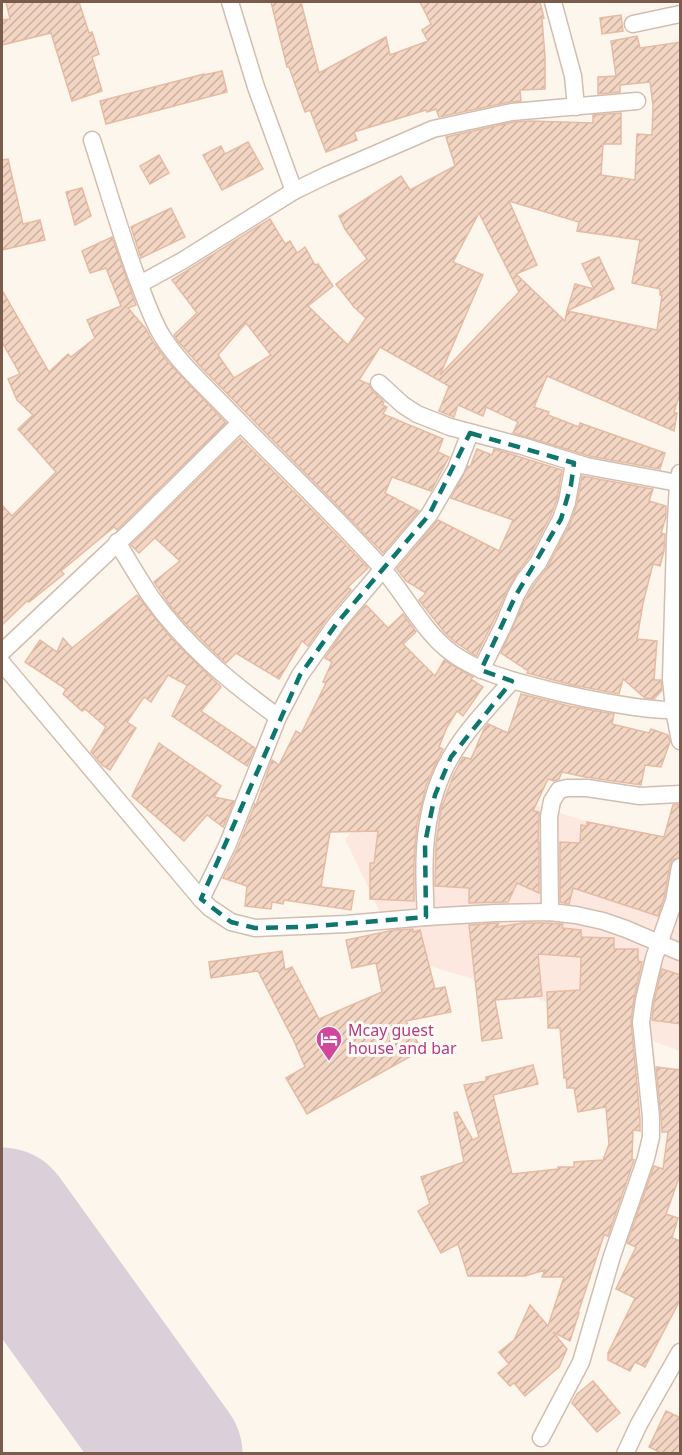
<svg xmlns="http://www.w3.org/2000/svg" width="682" height="1455" font-family="'Noto Sans',sans-serif">
	<style>
		.commercial { fill: #fde8e0 }
		.lines { fill: none; stroke-linecap: round; stroke-linejoin: round }
		.runway { stroke: #dbcfda; stroke-width: 141 }
		.building { fill: url(#building-hatch); stroke: #e6bba3; stroke-width: 1.5; fill-rule: evenodd }
		.minor-casing { stroke: #d1beb0; stroke-width: 19 }
		.minor { stroke: #fff; stroke-width: 16 }
		.marked { fill: none; stroke: #0f766e; stroke-width: 4.5; stroke-dasharray: 12 8; stroke-linejoin: round }
		.labels { text-anchor: middle; dominant-baseline: central; stroke-width: 6; stroke-linejoin: round; paint-order: stroke }
		.hotel-label { font-size: 16px; fill: #b23c85; stroke: #fffaf3; text-anchor: start }
	</style>
	<defs>
		<pattern id="building-hatch" width="6" height="6" patternUnits="userSpaceOnUse" patternTransform="scale(1.5)"><rect width="6" height="6" fill="#f3d5c3"/><path d="M-1 1l2-2M0 6l6-6M5 7l2-2" fill="none" stroke="#cab0a1"/></pattern>
	</defs>
	<rect width="100%" height="100%" fill="#fdf6ec"/>
	<!-- commercial -->
	<polygon class="commercial" points="403,781 521,801 680,850 680,1051 530,996 402,958 345,839"/>
	<g class="lines">
		<!-- runway -->
		<polyline class="runway" points="2,1218 172,1454"/>
	</g>
	<!-- building -->
	<g class="building">
		<polygon points="6,2 79,2 89,33 92,32 99,54 92,57 102,91 72,101 51,33 2,45 2,20 10,19"/>
		<polygon points="271,2 301,2 319,73 386,37 390,55 428,41 422,30 431,24 420,2 540,2 544,18 542,19 545,57 545,89 520,90 521,101 510,102 439,117 436,109 427,112 426,110 354,132 357,140 326,152 310,110 305,112 289,67 287,67"/>
		<polygon points="621,15 623,31 602,34 600,18"/>
		<path d="M637,36l3,12 41,-6v349l-7,21 3,1 -3,18 -127,-55 -13,31 15,5 -1,3 31,12 1,-4 85,30 -5,16 -71,-13 -76,-23 5,-11 -32,-15 -3,9 -25,-11 -4,12 -15,-6 10,-25 -69,-39 -21,33 10,4 3,6 12,12 -2,3 5,2 -4,7 60,25 -5,13 11,5 -18,34 -39,-14 -7,16 34,18 -36,42 -52,-54 -131,-133 -23,-26 -3,-5 23,-22 -25,-33 98,-61 15,25 5,-3 7,12 8,-6 10,18 3,-1 15,22 -25,20 40,39 18,-27 -12,-11 -18,-23 31,-25 -22,-30 -6,-13 62,-40 9,14 45,-24 -9,-29 68,-15 16,-1 63,2v-8l28,-2v31h-18l-2,31 34,5 2,-46 15,1 1,-30 -3,-23 -30,3v7l-22,2v-17l18,-1 -5,-35zM509,201l70,21 -2,9 63,9 -8,43 28,6v6h2l-5,35 -90,-19 -2,10 -49,-47 21,-9zM479,213l40,79 -79,83 43,-100 -30,-13zM246,323l25,32 -37,23 -16,-23z"/>
		<polygon points="222,71 227,92 106,124 100,101 204,74 204,75"/>
		<polygon points="248,142 263,169 222,190 203,155 221,146 225,154"/>
		<polygon points="159,155 169,173 150,184 140,166"/>
		<polygon points="8,159 23,224 40,220 45,240 2,250 2,160"/>
		<polygon points="82,188 91,216 75,225 66,192"/>
		<polygon points="171,208 185,237 141,258 131,227"/>
		<polygon points="112,237 136,305 128,308 146,329 153,342 168,362 226,423 117,530 114,527 61,571 64,574 29,602 27,601 2,625 2,505 12,516 56,472 18,429 33,415 17,400 8,379 20,374 2,342 2,290 49,372 68,354 71,357 95,338 87,320 121,306 106,268 90,273 82,251"/>
		<polygon points="599,257 614,289 567,311 575,284 594,289 582,264"/>
		<polygon points="240,438 316,514 368,568 348,587 351,590 328,617 308,646 302,641 279,679 236,653 226,663 217,655 186,624 172,608 154,582 180,561 155,538 139,553 131,545"/>
		<polygon points="477,449 492,455 494,449 562,470 557,499 551,515 529,557 517,573 507,590 494,620 476,656 455,642 445,633 419,600 426,593 406,581 397,569 438,520 499,551 513,520 451,498 468,466 470,467"/>
		<polygon points="582,476 653,489 649,501 666,506 666,517 661,533 665,534 664,551 660,566 653,564 643,603 637,639 657,641 654,680 661,680 662,690 654,699 645,698 623,679 619,694 573,685 527,673 528,671 501,653 525,600 534,585 547,568 570,524 577,504"/>
		<polygon points="137,595 171,638 221,687 201,711 255,748 247,766 172,716 187,685 168,675 151,702 144,697 127,722 136,728 110,770 102,765 91,752 106,727 85,709 82,711 63,694 66,689 25,662 40,640 57,652 63,638 72,648"/>
		<polygon points="366,605 388,628 403,614 416,632 403,644 435,676 444,660 473,677 471,679 483,687 463,716 457,711 447,727 439,747 443,749 434,767 426,786 417,824 414,861 414,901 370,899 370,863 374,863 378,831 330,832 321,887 354,891 351,910 284,900 283,904 272,902 271,909 245,906 247,886 223,878 237,850 255,804 256,805 272,760 279,765 296,731 301,734 326,683 323,682 332,662 325,658 345,629"/>
		<polygon points="521,694 569,706 614,714 612,724 649,733 651,729 668,735 670,742 661,767 645,765 641,785 585,777 562,772 559,779 554,781 548,779 533,811 539,812 538,842 539,842 539,893 517,883 508,902 469,903 469,888 435,886 436,844 441,809 453,776 463,757 471,759 484,729 488,724 508,733"/>
		<polygon points="159,743 221,786 214,797 234,801 223,827 207,815 184,841 132,796"/>
		<polygon points="681,804 681,857 672,860 670,865 664,898 658,916 573,888 569,904 560,902 560,842 580,843 581,825 587,826 587,822 664,837 673,805"/>
		<polygon points="499,923 497,927 523,923 549,923 563,924 562,928 581,930 581,937 614,938 614,949 638,949 638,961 642,962 634,998 631,1021 640,1118 640,1131 633,1130 632,1159 634,1160 608,1236 604,1235 578,1313 579,1313 570,1341 553,1332 567,1349 559,1367 525,1396 514,1383 510,1386 498,1373 509,1364 499,1352 514,1340 530,1305 548,1326 564,1277 542,1277 545,1270 525,1276 468,1276 458,1244 441,1253 418,1211 430,1204 421,1177 464,1162 454,1113 457,1112 473,1140 479,1137 464,1085 486,1081 486,1077 533,1065 538,1084 493,1095 512,1174 558,1169 558,1167 574,1167 574,1162 603,1160 609,1144 606,1107 578,1112 574,1088 567,1088 566,1077 564,1078 560,1028 548,1028 547,992 580,990 581,957 538,954 542,996 495,1000 502,1038 482,1041 469,925"/>
		<polygon points="413,929 413,932 420,930 435,989 445,987 451,1012 406,1021 422,1050 307,1114 286,1078 305,1067 294,1041 258,971 211,978 209,962 282,951 285,970 292,967 319,1019 382,992 376,963 352,968 346,940 394,930"/>
		<polygon points="662,969 681,975 681,1024 652,1020 654,1002"/>
		<polygon points="656,1067 681,1070 681,1172 666,1214 678,1218 672,1238 681,1241 681,1298 645,1367 635,1362 630,1371 608,1360 608,1353 635,1298 616,1289 636,1247 627,1243 654,1166 663,1169 668,1132 662,1132 661,1116"/>
		<polygon points="593,1381 620,1413 597,1432 572,1403 577,1394"/>
		<polygon points="666,1411 681,1418 681,1454 663,1454 649,1447"/>
	</g>
	<g class="lines">
		<!-- minor casing -->
		<g class="minor-casing">
			<g id="minor">
				<polyline points="230,2 256,87 294,191"/>
				<polyline points="553,2 573,76 576,107"/>
				<polyline points="633,24 680,14"/>
				<path d="M92,140c15,46 28,92 45,138 8,20 14,40 25,58 17,27 42,49 64,72 51,53 106,104 155,159 27,30 44,71 80,92 23,14 47,20 72,27 34,9 67,16 102,21 15,2 30,4 45,3"/>
				<polyline points="140,284 182,261 294,191 327,175 433,129 512,112 637,101"/>
				<polyline points="379,383 403,405 417,414 450,427 522,446 586,466 678,483 680,481"/>
				<polyline points="680,473 678,483 675,541 671,679 674,710 680,741"/>
				<path d="M117,542c11,18 22,37 34,55 34,48 80,86 127,120"/>
				<polyline points="2,652 137,525 240,423"/>
				<polyline points="2,663 201,899 210,908 231,922 255,928 346,924 426,917 495,913 550,912 576,915 603,921 626,929 680,952"/>
				<polyline points="481,670 504,624 516,595 525,579 538,563 561,519 567,502 574,463"/>
				<polyline points="201,899 227,846 278,717 300,675 337,623 429,515 456,469 470,433"/>
				<polyline points="550,912 549,817 552,801 559,790 567,788 587,788 640,796 680,794"/>
				<path d="M426,917c-3,-50 -4,-99 17,-145 16,-35 44,-63 69,-91"/>
				<polyline points="541,1438 581,1362 612,1256 646,1158 651,1137 651,1117 641,1022 644,1000 654,958 674,901 680,867"/>
				<polyline points="625,1454 639,1424 680,1352"/>
			</g>
		</g>
		<!-- minor -->
		<use href="#minor" class="minor"/>
	</g>
	<!-- marked area -->
	<path class="marked" d="M470,433l104,30 -3,22 -10,34 -45,76 -35,75 31,11 -61,76 -16,38 -10,48 1,74 -122,10 -49,1 -24,-6 -30,-23 99,-224 37,-52 92,-108z"/>
	<!-- icons -->
	<defs>
		<g id="hotel-pin" transform="scale(1.35)"><path d="M0 17L-7.5 6A9.5 9.5 0 1 1 7.5 6Z" fill="#d1479c" stroke="#fffaf3"/><path d="M-6-4.5h1.5V1H6V5H4.5V3h-9V5H-6ZM-4 0a1.8 1.8 0 1 1 3.6 0ZM.5 0V-2.5h3Q6-2.5 6 0Z" fill="#fff"/></g>
	</defs>
	<g fill-rule="evenodd">
		<use href="#hotel-pin" x="329" y="1039"/>
	</g>
	<g class="labels">
		<!-- hotel labels -->
		<g class="hotel-label">
			<text x="348" y="1030">Mcay guest<tspan x="348" dy="18">house and bar</tspan></text>
		</g>
	</g>
	<!-- border -->
	<rect width="682" height="1455" fill="none" stroke="#7a5c4d" stroke-width="6"/>
</svg>
